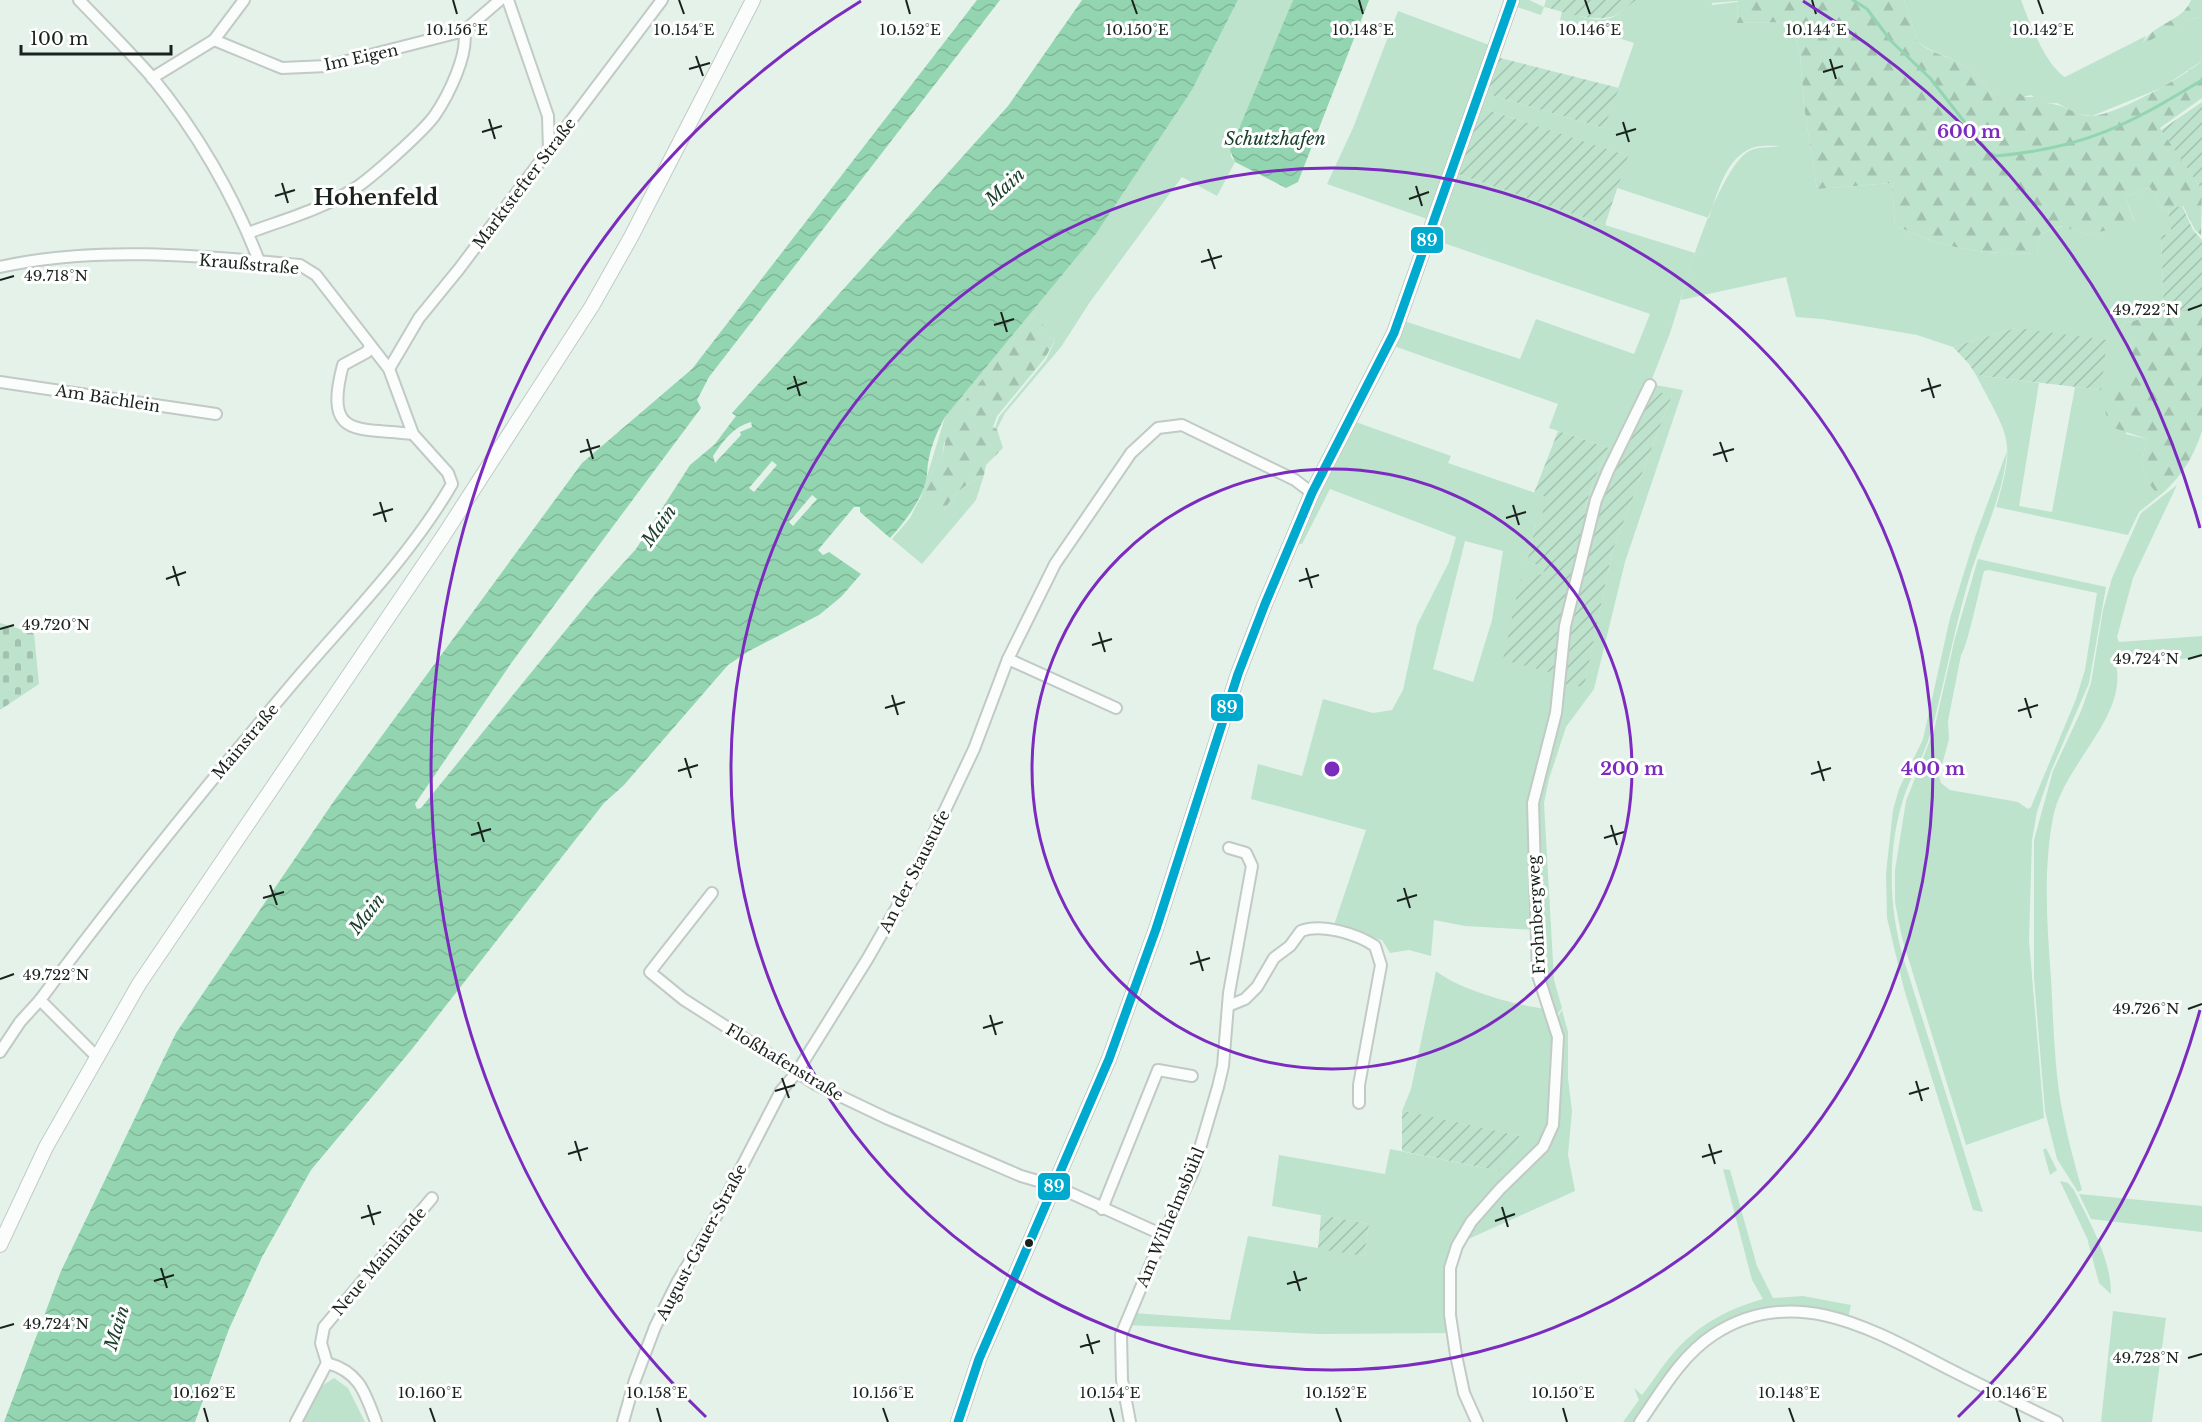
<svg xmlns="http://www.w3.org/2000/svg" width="2202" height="1422" font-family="'Libre Baskerville',serif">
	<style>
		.green { fill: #bde3cc; fill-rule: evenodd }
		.forest { fill: url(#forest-firs) }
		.cemetery { fill: url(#cemetery-stones) }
		.garden { fill: url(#garden-furrows) }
		.water { fill: url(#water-waves); fill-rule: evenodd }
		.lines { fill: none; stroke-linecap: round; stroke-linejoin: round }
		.stream { stroke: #94d5b1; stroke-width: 3 }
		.minor-casing { stroke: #c1cac5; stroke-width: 14 }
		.major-casing { stroke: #c1cac5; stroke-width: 16 }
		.minor { stroke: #fbfdfc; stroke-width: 10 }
		.major { stroke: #fbfdfc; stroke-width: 14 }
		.bus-1-casing { stroke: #fff; stroke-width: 14 }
		.bus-1 { stroke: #00a9ce; stroke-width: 9 }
		.ticks { fill: none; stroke: #19221c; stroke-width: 2 }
		.ring { fill: none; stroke: #7b2cbf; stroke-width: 3 }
		.bus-dot { fill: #19221c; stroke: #fff; stroke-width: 2 }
		.labels { text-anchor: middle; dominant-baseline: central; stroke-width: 6; stroke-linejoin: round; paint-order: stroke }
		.street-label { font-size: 16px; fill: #19221c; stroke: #fff }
		.water-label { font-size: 18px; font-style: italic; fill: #1b412d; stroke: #fff }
		.district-label { font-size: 22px; font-weight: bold; fill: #19221c; stroke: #fff }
		.ticks-label { font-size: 15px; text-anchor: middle; fill: #19221c; stroke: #fff; stroke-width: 6; stroke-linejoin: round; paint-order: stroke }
		.centre { fill: #7b2cbf; stroke: #fff; stroke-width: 3 }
		.ring-label { font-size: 18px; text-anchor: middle; font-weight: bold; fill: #7b2cbf; stroke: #fff; stroke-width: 6; stroke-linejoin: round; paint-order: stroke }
		.line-badge { stroke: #fff; stroke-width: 2 }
		.badge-label { font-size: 16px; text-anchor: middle; font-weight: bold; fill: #fff }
	</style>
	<defs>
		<pattern id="forest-firs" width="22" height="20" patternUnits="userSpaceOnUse" patternTransform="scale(1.5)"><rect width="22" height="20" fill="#bde3cc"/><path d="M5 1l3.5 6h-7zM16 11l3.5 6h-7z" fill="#a2c2af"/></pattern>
		<pattern id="cemetery-stones" width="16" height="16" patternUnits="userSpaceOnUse" patternTransform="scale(1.5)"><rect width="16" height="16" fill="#bde3cc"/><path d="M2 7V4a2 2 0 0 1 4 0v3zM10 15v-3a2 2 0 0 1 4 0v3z" fill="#a2c2af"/></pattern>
		<pattern id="garden-furrows" width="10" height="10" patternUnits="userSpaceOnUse" patternTransform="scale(1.5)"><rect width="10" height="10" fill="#bde3cc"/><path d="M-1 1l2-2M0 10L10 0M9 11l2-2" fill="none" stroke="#a2c2af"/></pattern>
		<pattern id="water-waves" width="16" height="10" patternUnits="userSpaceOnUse" patternTransform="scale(1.5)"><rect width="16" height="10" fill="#94d5b1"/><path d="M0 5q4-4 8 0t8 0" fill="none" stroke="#7fb798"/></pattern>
	</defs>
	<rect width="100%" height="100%" fill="#e5f2ea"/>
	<!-- green -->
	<g class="green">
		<path d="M1238,0h55l-32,81 -30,65v11l4,5 -18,34 -35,-19 -92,125 -29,45 -56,66 -8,16 -2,-1 4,-11 47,-57 9,-20 -5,-2 -15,-25 -69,88 7,12v7l-29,23 -2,15 -9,11 -14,34 25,8c9,-17 22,-28 40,-36l-8,25 -54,64 -30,-25 18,-21 11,-22 24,-79 151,-183 96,-144z"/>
		<polygon points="1516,0 1529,0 1544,7 1541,15 1514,6"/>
		<path d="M1637,0h74l1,5 26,-3 -1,21 54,-1 9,31 4,53 13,83 75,-6 3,42c49,24 88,30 142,28l3,-19 23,-8 24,9 48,-13 -10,-25 25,-10 13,23 5,-1 5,25 -12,1 3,79 -41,9 -2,11 11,12 -6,88 21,5c-6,22 -8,35 9,52l8,1 -25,20 -11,23 -132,-28c21,-69 12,-70 -20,-132l63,8 -20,123 33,6 23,-125 26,3 -85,-62 -63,19 -36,-12 -95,-16 -26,-2 -10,-40 -105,23c8,-33 40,-133 68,-149 9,-5 22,-3 31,-5 -9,0 -20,-1 -28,2 -27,10 -35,47 -43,70l-92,-30 10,-32 -148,-49 5,-14 120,35 30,-85 -22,-7 -2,-5 -50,-11 2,-9c15,4 41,15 56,3 7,-6 11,-10 19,-14z"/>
		<path d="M1904,0h117c8,22 25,65 44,77l81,-41 -3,7 48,-24 11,-2v44l-41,27 -69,28 -17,-3 -18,-10 -12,1 -14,-9 -21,5h-14c-10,-15 -23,-30 -40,-39 -13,-6 -26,-10 -38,-19z"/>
		<polygon points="1398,11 1492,46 1433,221 1327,184 1353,128"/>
		<path d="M1455,173l150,52 90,28 -25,80 -20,51 33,6 -58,172 -31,127 -28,38 -17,52 -5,24 10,177 8,28 -8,11 -13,-36 -5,-53 -71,-4 -31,-6 -3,36 -22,-6 -19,3 -8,-13 -49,-12 33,-98 -115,-31 7,-35 44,12 21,-77 50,14 19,-3 11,-20 14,-65 32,-63 7,-25 -126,-48 -28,55 -10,-1 61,-122 98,35 -3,7 99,34 -7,28 -4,-1 -9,38 18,5 -2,8 16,108 25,3 28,-134 60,-157 -25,6 -24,54 -30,56 -8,-2 10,-32 14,-29 -60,-20 9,-24 -167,-59 10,-25 119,39 16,-40 98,35 16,-40 -218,-75zM1465,541l38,10 -11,69 -19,62 -40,-13z"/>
		<path d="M2007,451c-3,40 -22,80 -35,118 -17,54 -26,109 -41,163 -6,21 -17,39 -25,59 -19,53 -18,113 -3,166l80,255 -10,-2 -69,-221 -17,-71 -1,-45 7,-63 6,-21 24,-50 27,-121 25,-81z"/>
		<path d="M2177,485l-44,93 -16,59 2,5 83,-6v21l-86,8c12,52 -54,101 -63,153 -10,52 -6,107 -2,160 2,38 3,76 8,114 5,33 14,66 23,98l-4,2 -21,-33 -12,-48 -11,-133v-138l19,-69 28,-60 10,-28 12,-73 9,-32 29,-65z"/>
		<path d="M1978,559l128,28 -17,96 -38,88 -14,41 -5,28 -3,100 15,178 -78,27 -64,-207 -7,-36v-32l11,-69 28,-71 21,-92zM1989,570l108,23 -12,77 -9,29 -45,108 -3,2 -10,-7 -68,-12 -9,-7 -2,-7 10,-37 -1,-18 13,-66c6,-7 19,-69 23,-84z"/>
		<path d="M1436,971c24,19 81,35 112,38l9,28 -2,47 4,-45 -4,-18 7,-11 6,22v46l4,33 -4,44 7,36 -111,50 -8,21 -1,16 -2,-2 -3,4 4,-22 9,-22 51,-62c-57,46 -72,89 -63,159l-132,1 -192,-9 6,-12 97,7 18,-84 116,20 5,-32 -97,-18 7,-51 106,19 5,-25 109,22 21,-35 -118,-25 9,-22z"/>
		<polygon points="2046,1148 2057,1170 2050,1175 2043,1150"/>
		<path d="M1723,1169l7,1 27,96 16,32 30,-2 48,9 -3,13 -54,-10 -84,26 -74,88h-13l16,-22 -5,-12 8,7c9,-11 16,-23 25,-34 25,-33 57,-51 96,-62l-11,-19z"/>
		<path d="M2060,1181l8,2 6,7c15,32 37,67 37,104l-12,-11 -12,-45z"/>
		<polygon points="2079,1194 2202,1206 2202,1232 2091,1219"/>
		<polygon points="2113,1311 2166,1318 2152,1422 2101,1422"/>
		<polygon points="334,1378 348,1388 365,1422 303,1422 319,1388"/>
	</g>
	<!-- forest -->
	<g class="forest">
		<path d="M1711,0h193l14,42c11,10 25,13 38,19 17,9 30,24 40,39h14l5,-6 4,-1 6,4h12l8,7c17,-2 27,10 44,12 23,2 94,-39 113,-55v37l-42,30 42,62 -1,45 -6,-5 -12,-24 -20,4 -13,-23 -25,10 10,26 -48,12 -25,-9 -22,8 -3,19c-54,2 -93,-4 -142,-28l-3,-42 -75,6 -13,-83 -4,-53 -9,-31 -54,1 1,-22 -27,2z"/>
		<path d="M2191,0h11v17l-11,2 -48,25c9,-21 40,-22 48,-44z"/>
		<path d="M2202,306v125c-8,25 -19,43 -38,61h-8c-17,-18 -15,-31 -9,-53l-39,-13 -3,-17 3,-21 20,2 4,-44 -11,-12 2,-11z"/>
		<path d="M1036,312l14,26 5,2 -10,18 -48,58 -4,11 4,2 6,19 -17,17 -2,10c-18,8 -31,19 -40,36l-20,-1 -5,-7 14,-34 9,-12 7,-32 24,-5v-7l-8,-12z"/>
	</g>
	<!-- cemetery -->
	<polygon class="cemetery" points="0,623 34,633 39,684 0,710"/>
	<!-- garden -->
	<g class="garden">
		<path d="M1546,0h91c-8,4 -18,14 -23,16 -23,7 -48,-4 -70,-9z"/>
		<polygon points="1496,57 1619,88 1604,128 1484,93"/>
		<polygon points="2202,102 2202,190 2161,130"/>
		<polygon points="1479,107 1628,156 1605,225 1455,173"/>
		<polygon points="2182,206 2193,230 2202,240 2202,306 2164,314 2161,235 2172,234 2168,209"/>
		<polygon points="2016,328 2107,340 2101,390 1976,375 1969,364 1953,347"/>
		<polygon points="1671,392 1672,395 1612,552 1584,687 1559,683 1560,675 1503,660 1520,580 1543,574 1545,567 1527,562 1536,524 1540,525 1546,497 1534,493 1558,431 1609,448 1595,477 1585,508 1594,511 1614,458 1619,460 1623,455 1647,401 1653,394"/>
		<polygon points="1402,1111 1419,1114 1520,1136 1499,1171 1402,1151"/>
		<polygon points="1321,1215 1369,1224 1364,1256 1318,1249"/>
	</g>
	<!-- water -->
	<g class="water">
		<path d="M977,0h23l-291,377 -12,23 4,8 -189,254 -97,142 2,5 4,-1 175,-215 40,-44 54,-84 25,-21 21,-28 -4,-3 276,-307 74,-106h156l-46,90 -96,144 -151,183c-10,18 -17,36 -18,57 -2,22 -22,48 -37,64l-30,-26v-5h-6l-36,43 5,5 6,-3 32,22 -20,23 -22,18 -70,36 -21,14 -104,120 -20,18 -192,246 -101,121 -49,87 -33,72 -34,93h-191l57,-151 115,-238 158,-232 248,-338 110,-94zM751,422l1,5 -12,5 1,3 -26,28 -2,-7c10,-15 20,-29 38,-34zM772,461l5,4 -23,27 -5,-4zM812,495l5,4 -24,27 -4,-4z"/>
		<polygon points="1293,0 1369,0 1298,182 1286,188 1235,162 1230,150"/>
	</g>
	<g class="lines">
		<!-- stream -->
		<path class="stream" d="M1853,0l14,9 24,32 39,37 58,74 8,4c89,-8 132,-31 206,-76"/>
		<!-- minor casing -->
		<g class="minor-casing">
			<g id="minor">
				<path d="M79,0c24,25 49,50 72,76 45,54 83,120 108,185"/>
				<polyline points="508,0 548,116 549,151"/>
				<polyline points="214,40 244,0"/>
				<polyline points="152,78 214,40 282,68 327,66 464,31 500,0"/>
				<path d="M248,233c35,-13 74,-24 106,-44 16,-10 70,-58 81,-74 13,-19 34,-61 29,-84"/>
				<path d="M0,267c95,-22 204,-11 300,-2l16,10 73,94 24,65 35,39 4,11c-43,74 -104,134 -159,199 -87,103 -172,208 -253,317l57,57"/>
				<path d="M370,346l-3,6 -24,13c-20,75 15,62 70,69"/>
				<polyline points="389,369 419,318 459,269 662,0"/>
				<polyline points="0,382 216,414"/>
				<polyline points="1008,659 1116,708"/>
				<polyline points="712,893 650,972 683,999 817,1085 886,1118 1021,1176 1055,1186 1163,1235"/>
				<path d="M1228,1006l17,-7 12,-12 17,-29 16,-12 11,-15c21,-8 56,3 74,15l6,19 -22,120v18"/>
				<polyline points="0,1052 20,1022 40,1000"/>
				<polyline points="1102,1209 1158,1070 1192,1076"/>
				<path d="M327,1363c33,9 38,30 49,59"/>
				<polyline points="296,1422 327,1363 321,1343 324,1327 432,1198"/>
				<polyline points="623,1422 635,1380 655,1327 678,1281 710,1228 781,1091 797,1072 868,958 909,886 974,749 1008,659 1055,564 1131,453 1158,428 1182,425 1295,480 1312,493"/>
				<polyline points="1130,1422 1122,1380 1121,1335 1163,1235 1193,1172 1218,1087 1223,1066 1229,993 1252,866 1246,853 1229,848"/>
				<polyline points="1477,1422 1464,1393 1456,1355 1450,1315 1450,1268 1457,1246 1471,1222 1500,1189 1543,1147 1553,1125 1558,1037 1538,975 1533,803 1556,713 1565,626 1596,500 1608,471 1650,385"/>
				<path d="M1640,1422c21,-30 41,-66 73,-87 82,-54 162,-4 238,35 35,18 71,35 106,52"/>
			</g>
		</g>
		<!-- major casing -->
		<g class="major-casing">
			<g id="major">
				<polyline points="0,1245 46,1147 139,984 442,538 592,306 631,237 753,0"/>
				<polyline points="958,1422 979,1359 1109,1059 1156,929 1238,674 1265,604 1312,493 1394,333 1512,0"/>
			</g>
		</g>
		<!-- minor -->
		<use href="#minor" class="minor"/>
		<!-- major -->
		<use href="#major" class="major"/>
		<!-- bus-1 casing -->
		<g class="bus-1-casing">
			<polyline id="bus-1" points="958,1422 979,1359 1109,1059 1156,929 1238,674 1265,604 1312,493 1394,333 1512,0"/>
		</g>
		<!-- bus-1 -->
		<use href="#bus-1" class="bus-1"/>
	</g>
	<!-- ticks -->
	<path class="ticks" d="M453,0l4,14M679,0l5,14M906,0l4,14M1132,0l5,14M1359,0l4,14M1585,0l5,14M1812,0l4,14M2038,0l5,14M696,56l7,20M1830,59l6,20M689,69l21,-6M1823,72l20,-6M489,119l6,20M1623,122l6,20M482,132l20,-6M1616,135l20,-6M282,183l6,20M1416,186l6,20M275,196l20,-6M1409,199l20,-7M1208,249l7,20M1201,262l21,-6M0,280l14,-4M2188,310l14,-5M1001,312l6,20M994,325l20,-6M794,376l6,20M1928,378l6,20M787,389l20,-7M1921,391l20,-6M587,439l6,20M1720,442l7,20M580,452l20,-6M1713,455l21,-6M380,502l6,20M1513,505l6,20M373,515l20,-6M1506,518l20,-6M173,566l6,20M1306,568l6,20M166,579l20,-7M1299,581l20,-6M0,629l14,-4M1099,632l6,20M1092,645l20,-6M2188,659l14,-4M892,695l6,20M2025,698l6,20M885,708l20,-6M2018,711l20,-6M685,758l6,20M1818,761l6,20M678,771l20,-6M1811,774l20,-6M478,822l6,20M1611,825l6,20M471,835l20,-6M1604,838l20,-6M270,885l7,20M1404,888l6,20M263,898l21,-6M1397,901l20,-6M1197,951l6,20M1190,964l20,-6M0,979l14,-5M2188,1009l14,-5M990,1015l6,20M983,1028l20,-6M782,1078l7,20M1916,1081l6,20M775,1091l20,-6M1909,1094l20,-6M575,1141l6,20M1709,1144l6,20M568,1154l20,-6M1702,1157l20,-6M368,1205l6,20M1502,1207l6,20M361,1218l20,-6M1495,1221l20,-7M161,1268l6,20M1294,1271l6,20M154,1281l20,-6M1287,1284l20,-6M0,1328l14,-4M1087,1334l6,20M1080,1347l20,-6M2188,1358l14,-4M204,1408l4,14M430,1408l5,14M657,1408l4,14M883,1408l5,14M1110,1408l4,14M1336,1408l5,14M1563,1408l4,14M1789,1408l5,14M2016,1408l4,14"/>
	<!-- distance rings -->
	<g class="ring">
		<circle cx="1332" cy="769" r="300"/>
		<circle cx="1332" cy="769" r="601"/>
		<path d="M2200 1010A901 901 0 0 1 1958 1417M706 1417A901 901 0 0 1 861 1M1803 1A901 901 0 0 1 2200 528"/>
	</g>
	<!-- markers -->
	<circle class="bus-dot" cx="1029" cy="1243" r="5"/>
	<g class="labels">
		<!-- street labels -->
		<g class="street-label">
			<text transform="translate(361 57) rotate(-12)">Im Eigen</text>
			<text transform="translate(524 183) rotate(-53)">Marktstefter Straße</text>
			<text transform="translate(249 264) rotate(5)">Kraußstraße</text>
			<text transform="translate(108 398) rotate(9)">Am Bächlein</text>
			<text transform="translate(245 741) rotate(-50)">Mainstraße</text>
			<text transform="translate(914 871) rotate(-63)">An der Staustufe</text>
			<text transform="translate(1536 915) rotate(-93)">Frohnbergweg</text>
			<text transform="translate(785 1062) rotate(31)">Floßhafenstraße</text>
			<text transform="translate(1170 1217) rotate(-67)">Am Wilhelmsbühl</text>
			<text transform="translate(701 1242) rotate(-62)">August-Gauer-Straße</text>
			<text transform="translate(379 1261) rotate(-50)">Neue Mainlände</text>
		</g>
		<!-- water labels -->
		<g class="water-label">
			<text x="1275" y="139">Schutzhafen</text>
			<text transform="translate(1005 187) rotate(-42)">Main</text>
			<text transform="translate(659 526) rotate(-54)">Main</text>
			<text transform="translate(367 914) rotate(-52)">Main</text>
			<text transform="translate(117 1328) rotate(-73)">Main</text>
		</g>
		<!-- district labels -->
		<g class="district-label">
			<text x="376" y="197">Hohenfeld</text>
		</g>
	</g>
	<g class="ticks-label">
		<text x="457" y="35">10.156°E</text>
		<text x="684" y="35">10.154°E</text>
		<text x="910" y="35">10.152°E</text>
		<text x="1137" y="35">10.150°E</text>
		<text x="1363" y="35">10.148°E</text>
		<text x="1590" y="35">10.146°E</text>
		<text x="1816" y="35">10.144°E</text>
		<text x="2043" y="35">10.142°E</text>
		<text x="56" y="281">49.718°N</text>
		<text x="2146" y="315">49.722°N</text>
		<text x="56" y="630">49.720°N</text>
		<text x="2146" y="664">49.724°N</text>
		<text x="56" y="980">49.722°N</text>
		<text x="2146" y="1014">49.726°N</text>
		<text x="56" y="1329">49.724°N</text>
		<text x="2146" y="1363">49.728°N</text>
		<text x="204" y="1398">10.162°E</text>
		<text x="430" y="1398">10.160°E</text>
		<text x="657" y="1398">10.158°E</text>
		<text x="883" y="1398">10.156°E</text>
		<text x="1110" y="1398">10.154°E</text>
		<text x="1336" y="1398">10.152°E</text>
		<text x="1563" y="1398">10.150°E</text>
		<text x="1789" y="1398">10.148°E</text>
		<text x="2016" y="1398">10.146°E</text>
	</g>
	<circle cx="1332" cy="769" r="9" class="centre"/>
	<g class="ring-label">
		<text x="1969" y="138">600 m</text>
		<text x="1632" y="775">200 m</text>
		<text x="1933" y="775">400 m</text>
	</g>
	<g class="line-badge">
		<rect x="1410" y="226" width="34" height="28" rx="6" fill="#00a9ce"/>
		<rect x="1210" y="693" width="34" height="29" rx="6" fill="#00a9ce"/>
		<rect x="1037" y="1172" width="34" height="29" rx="6" fill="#00a9ce"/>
	</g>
	<g class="badge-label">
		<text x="1427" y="246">89</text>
		<text x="1227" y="713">89</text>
		<text x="1054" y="1192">89</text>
	</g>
	<!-- scale -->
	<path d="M21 45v9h150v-9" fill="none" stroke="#19221c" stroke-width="3"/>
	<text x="30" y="45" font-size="18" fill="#19221c" stroke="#ffffff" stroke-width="4.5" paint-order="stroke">100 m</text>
</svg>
